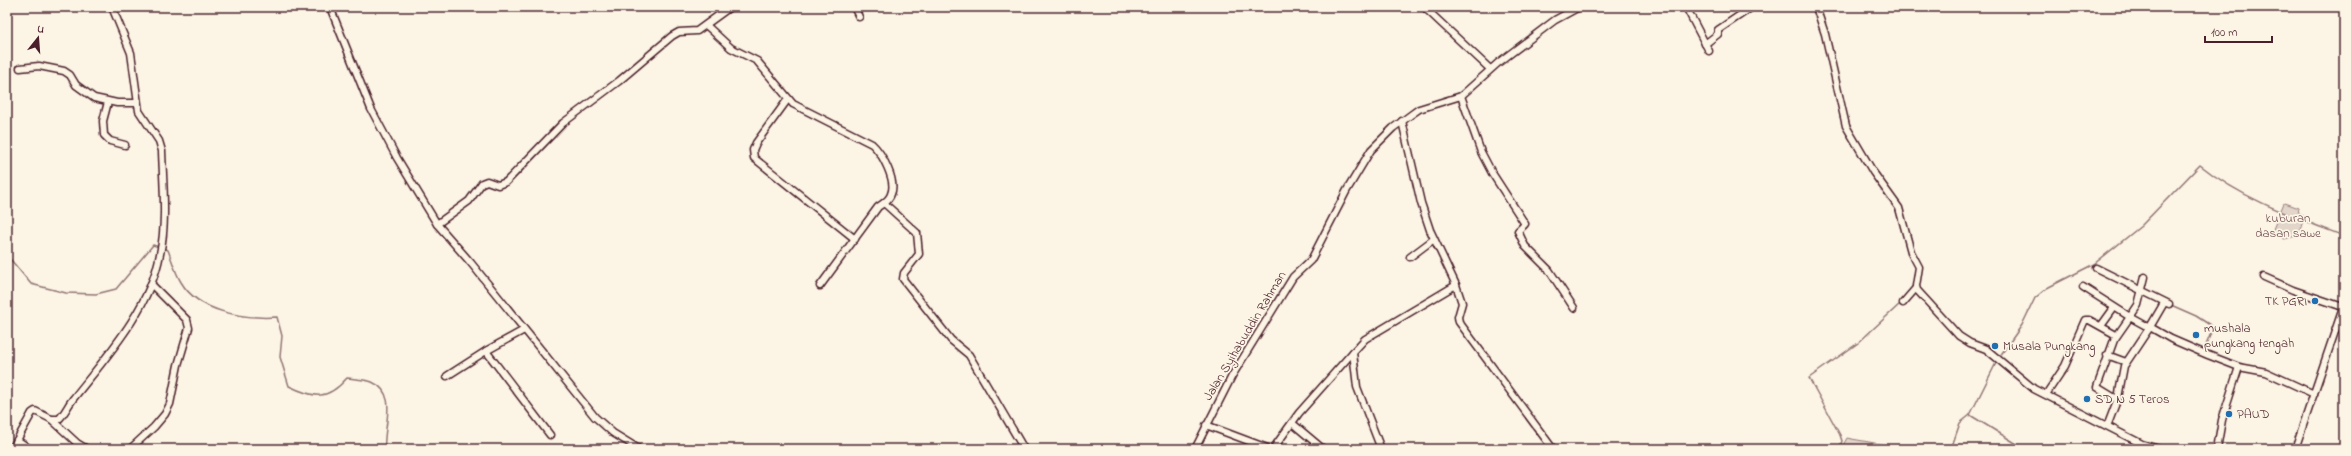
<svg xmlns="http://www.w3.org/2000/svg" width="2351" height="456" font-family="'Indie Flower',sans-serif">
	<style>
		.green { fill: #e2d5ca; stroke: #967a7a }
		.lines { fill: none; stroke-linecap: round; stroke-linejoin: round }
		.stream { stroke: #917474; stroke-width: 1.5 }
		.minor-casing { stroke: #4a1f2b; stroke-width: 9 }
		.minor { stroke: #fcf5e5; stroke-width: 6 }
		.poi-dot { fill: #1f6fb2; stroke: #fcf5e5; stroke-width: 1.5 }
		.labels { text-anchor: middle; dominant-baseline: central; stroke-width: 3.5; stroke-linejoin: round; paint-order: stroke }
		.park-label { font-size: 13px; fill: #704c53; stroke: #fcf5e5 }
		.poi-label { font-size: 13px; fill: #4a1f2b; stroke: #fcf5e5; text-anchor: start }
		.street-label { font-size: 13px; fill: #4a1f2b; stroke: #fcf5e5 }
	</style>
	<rect width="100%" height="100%" fill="#fcf5e5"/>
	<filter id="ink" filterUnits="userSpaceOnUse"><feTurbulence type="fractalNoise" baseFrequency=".025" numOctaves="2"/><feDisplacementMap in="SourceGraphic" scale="8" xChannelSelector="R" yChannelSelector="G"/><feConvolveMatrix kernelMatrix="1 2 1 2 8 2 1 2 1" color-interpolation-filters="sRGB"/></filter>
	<g filter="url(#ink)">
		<!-- green -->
		<g class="green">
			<polygon points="2284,203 2298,208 2299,213 2303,215 2304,218 2298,236 2284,239 2273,229"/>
			<polygon points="1847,438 1852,439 1903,448 1841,449"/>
		</g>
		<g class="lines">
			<!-- stream -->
			<g class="stream">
				<path d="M163,248l5,2c4,10 7,22 13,32 18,31 64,37 96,35l5,19 -2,21 9,29c25,12 38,15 58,-8 8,1 18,1 25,4 28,12 10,46 13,67"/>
				<polyline points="7,258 11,260 31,284 66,293 96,294 116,289 153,245 159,247"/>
				<polyline points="2171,305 2196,316 2210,325 2211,333 2204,350"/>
				<path d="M2000,356l22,-31 13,-27 12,-10 47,-24 47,-38 59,-61c42,34 94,52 144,71"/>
				<polyline points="1997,361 1970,415 2025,449"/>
				<polyline points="1839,449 1842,441 1840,435 1809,378 1858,343 1901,303"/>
				<polyline points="1951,449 1960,423 1970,415"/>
			</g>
			<!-- minor casing -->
			<g class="minor-casing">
				<g id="minor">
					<polyline points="330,7 371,109 397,158 437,224 471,263 595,417 613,433 639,449"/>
					<polyline points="854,7 859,17"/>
					<polyline points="1424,7 1490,69"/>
					<polyline points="1686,7 1709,51"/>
					<polyline points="1816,7 1825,34 1846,126 1873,172 1899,208 1911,252 1919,267 1916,286 1917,290 1959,336 1970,343 1986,349 2034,389 2142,444 2159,449"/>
					<path d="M706,25l25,23 26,13 36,43 79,40c10,9 25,37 19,50 -2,7 -8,9 -13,13l-58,79"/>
					<polyline points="1705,44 1718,34 1718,30 1752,7"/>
					<polyline points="20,68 39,66 64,71 70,75 76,85 94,98 117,103 137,103"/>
					<polyline points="1461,96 1481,152 1492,173 1525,224 1518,231 1525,246 1549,270 1574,308"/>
					<polyline points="788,99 756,143 753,150 754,158 855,239"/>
					<polyline points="108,102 103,121 104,135 110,141 125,145"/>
					<polyline points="884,203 917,233 919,254 904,273 903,279 951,340 969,355 1024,449"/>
					<polyline points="437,224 469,201 482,183 487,181 498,185 506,182 563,123 619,81 672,36 679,32 697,31 730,7"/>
					<polyline points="1410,257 1434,239"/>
					<polyline points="2096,268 2169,304"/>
					<polyline points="2264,277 2293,290 2343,307"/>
					<polyline points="1456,285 1462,303 1458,317 1459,322 1553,449"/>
					<polyline points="2083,287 2130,317 2138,305 2145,277"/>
					<polyline points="1903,303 1916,288"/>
					<polyline points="2101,326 2114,308"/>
					<polyline points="2150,327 2164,303"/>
					<polyline points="486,351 550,435"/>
					<polyline points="2107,355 2126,362"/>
					<polyline points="447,376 486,351 524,330"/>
					<polyline points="2047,393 2065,366 2085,320 2089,320 2116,335"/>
					<polyline points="2115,398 2097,387 2114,340 2130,317 2150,328"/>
					<polyline points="51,419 77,443 87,449"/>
					<polyline points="1292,423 1323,449"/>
					<polyline points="2108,424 2118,398 2124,366 2150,327 2171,339 2208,355 2239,367 2266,372 2314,394"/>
					<polyline points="1206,425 1270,449"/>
					<polyline points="17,440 30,449"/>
					<path d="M12,449l20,-36 3,-2 16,8h8c6,-6 9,-14 14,-20 33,-42 77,-90 87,-145 7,-32 3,-71 2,-103l-3,-10 -20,-30 -8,-58 -19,-46"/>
					<polyline points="130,449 154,427 165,414 170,404 178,365 189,328 187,320 151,284"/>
					<polyline points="1195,449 1232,376 1293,277 1311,260 1347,190 1371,150 1393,128 1412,114 1419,109 1461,96 1498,63 1555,20 1579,7"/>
					<polyline points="1273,449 1299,413 1353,352"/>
					<polyline points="1381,449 1357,387 1353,352 1365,339 1456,285 1430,230 1421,203 1402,121"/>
					<polyline points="2217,449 2222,420 2239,367"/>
					<polyline points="2295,449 2344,305"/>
				</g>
			</g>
			<!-- minor -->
			<use href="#minor" class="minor"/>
		</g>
	</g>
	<!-- markers -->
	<g class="poi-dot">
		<circle cx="2315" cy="301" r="4"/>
		<circle cx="2196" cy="335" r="4"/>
		<circle cx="1995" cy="346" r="4"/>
		<circle cx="2087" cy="399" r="4"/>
		<circle cx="2229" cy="414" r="4"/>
	</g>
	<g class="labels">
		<!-- park labels -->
		<g class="park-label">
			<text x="2288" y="218">kuburan<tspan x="2288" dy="15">dasan sawe</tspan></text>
		</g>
		<!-- poi labels -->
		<g class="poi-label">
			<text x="2307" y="301" text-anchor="end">TK PGRI</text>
			<text x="2204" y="328">mushala<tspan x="2204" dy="15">pungkang tengah</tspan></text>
			<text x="2003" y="346">Musala Pungkang</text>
			<text x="2095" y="399">SD N 5 Teros</text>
			<text x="2237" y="414">PAUD</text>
		</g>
		<!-- street labels -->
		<g class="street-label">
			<text transform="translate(1245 336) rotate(-59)">Jalan Syihabuddin Rahman</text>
		</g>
	</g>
	<!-- margin -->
	<rect width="2351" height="456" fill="none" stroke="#fcf5e5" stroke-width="24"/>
	<rect x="12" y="12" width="2327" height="432" fill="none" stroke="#4a1f2b" stroke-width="1.5" filter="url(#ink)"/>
	<!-- north arrow -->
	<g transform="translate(38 38) rotate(17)" stroke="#fcf5e5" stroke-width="3" paint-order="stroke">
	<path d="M0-3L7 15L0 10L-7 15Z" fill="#4a1f2b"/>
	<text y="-6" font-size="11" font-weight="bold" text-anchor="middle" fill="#4a1f2b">U</text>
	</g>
	<!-- scale -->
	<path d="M2205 36v6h67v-6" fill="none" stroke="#4a1f2b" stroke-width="2"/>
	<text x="2211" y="36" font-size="12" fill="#4a1f2b" stroke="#fcf5e5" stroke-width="3" paint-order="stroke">100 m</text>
</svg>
